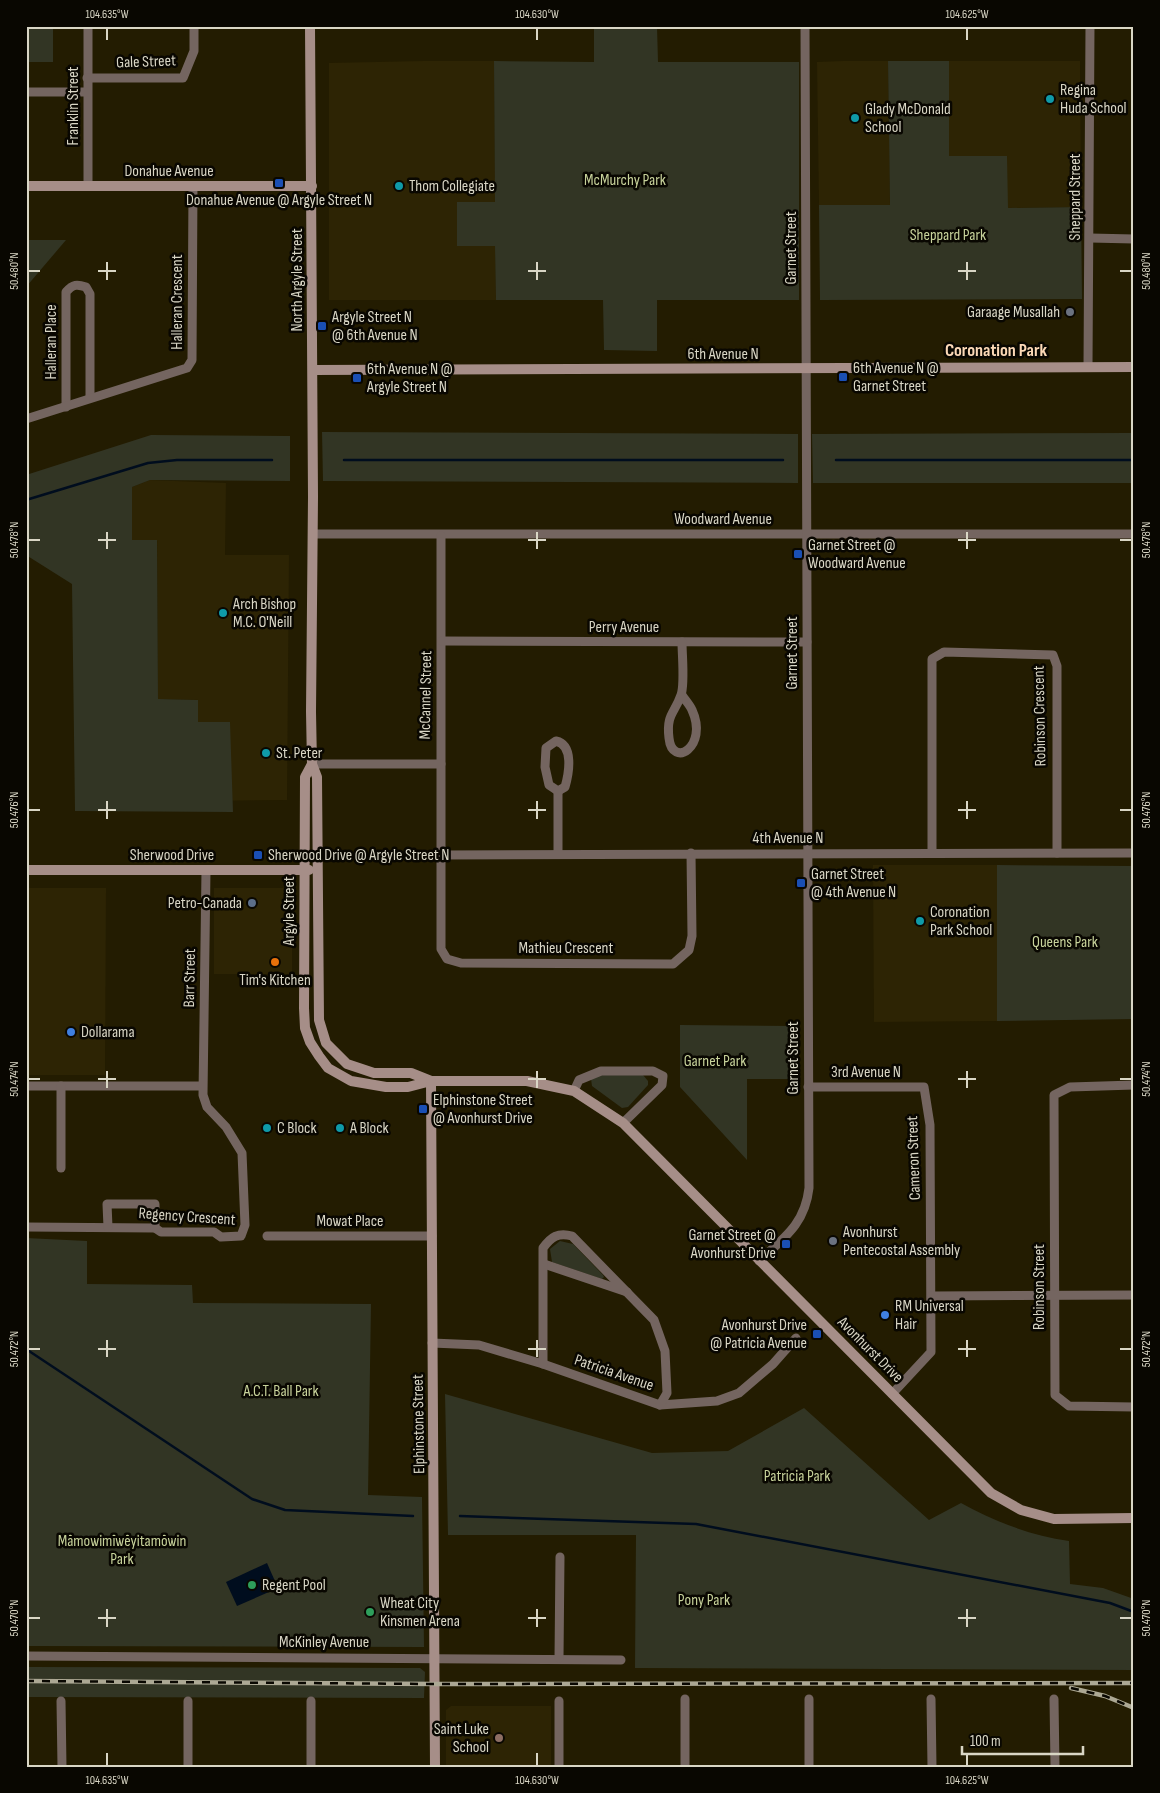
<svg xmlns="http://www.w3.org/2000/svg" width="1160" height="1793" font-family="'Sofia Sans Condensed',sans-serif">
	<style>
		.built { fill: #2d2404 }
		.green { fill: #323524 }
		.water { fill: #000d1e }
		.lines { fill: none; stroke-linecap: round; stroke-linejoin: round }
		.stream { stroke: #000d1e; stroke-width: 2.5 }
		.street { stroke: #746560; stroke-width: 9 }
		.secondary { stroke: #a68e88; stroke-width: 10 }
		.rail-casing { stroke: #aca894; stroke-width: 4.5 }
		.rail { stroke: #090701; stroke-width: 2.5; stroke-dasharray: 8; stroke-linecap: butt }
		.ticks { fill: none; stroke: #d9d6c5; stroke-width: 2 }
		.culture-dot { fill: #0f9aa8; stroke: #090701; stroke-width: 2 }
		.transit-dot { fill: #1a4fb4; stroke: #090701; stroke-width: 2 }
		.worship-dot { fill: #6b7280; stroke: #090701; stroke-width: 2 }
		.service-dot { fill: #5c6f8a; stroke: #090701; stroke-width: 2 }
		.food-dot { fill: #e8710a; stroke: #090701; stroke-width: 2 }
		.shop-dot { fill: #3f7fe0; stroke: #090701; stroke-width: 2 }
		.leisure-dot { fill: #2e9e5b; stroke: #090701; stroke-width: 2 }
		.education-dot { fill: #8d6e63; stroke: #090701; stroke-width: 2 }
		.labels { text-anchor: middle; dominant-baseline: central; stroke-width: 5; stroke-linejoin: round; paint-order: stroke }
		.street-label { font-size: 16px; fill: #d9d6c5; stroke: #090701 }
		.poi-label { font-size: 16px; fill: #d9d6c5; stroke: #090701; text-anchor: start }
		.park-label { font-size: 16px; fill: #c8d39b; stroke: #090701 }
		.neighbourhood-label { font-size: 18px; font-weight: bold; fill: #fcd9b7; stroke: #090701 }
		.neatline { fill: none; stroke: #d9d6c5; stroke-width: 2 }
		.ticks-label { font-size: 12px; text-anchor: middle; fill: #d9d6c5 }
	</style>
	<rect width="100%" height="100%" fill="#231c01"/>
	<!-- built -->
	<g class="built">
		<polygon points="423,61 494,61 496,300 329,300 329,63"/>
		<polygon points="843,61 888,61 890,205 819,205 817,62"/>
		<polygon points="949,61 1080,61 1081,207 1008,208 949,157"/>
		<polygon points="150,480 226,483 225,555 289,555 287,800 198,801 198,700 158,699 157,540 132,540 132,487"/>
		<polygon points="873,865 997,865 997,1021 874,1022"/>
		<polygon points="26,888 106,888 105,1075 26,1075"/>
		<rect x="214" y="888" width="78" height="86"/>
		<polygon points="451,1706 551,1706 551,1767 446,1767 446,1710"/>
	</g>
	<!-- green -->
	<g class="green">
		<rect x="26" y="26" width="27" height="36"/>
		<polygon points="594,26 657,26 658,62 799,62 799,300 657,300 657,351 604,350 603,300 496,300 495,246 457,246 457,202 495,202 494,61 594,62"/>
		<polygon points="888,61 949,61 949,156 1007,156 1008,208 1081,207 1082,299 820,300 819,205 890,205"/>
		<polygon points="26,240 66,240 26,287"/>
		<polygon points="322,432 798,434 798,483 323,481"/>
		<polygon points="1134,433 1134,483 813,483 812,434"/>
		<polygon points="151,435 290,436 290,481 150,480 132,487 132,540 157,540 158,699 198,700 198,722 230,722 233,812 75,811 72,584 26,555 26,475"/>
		<polygon points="997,865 1134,866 1134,1019 997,1021"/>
		<polygon points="680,1025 796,1026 797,1079 747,1079 747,1160 680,1087"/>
		<polygon points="601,1075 643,1075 648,1081 648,1085 628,1107 622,1108 592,1086 591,1079"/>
		<polygon points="26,1238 87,1241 87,1284 192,1285 193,1303 371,1304 368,1495 422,1497 424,1647 26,1646"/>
		<polygon points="560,1241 573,1244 603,1275 604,1277 602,1279 552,1262 550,1249"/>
		<path d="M445,1394l207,59 76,-2 76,-43 125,112 32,-17c34,19 69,32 108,38l1,43 33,4 31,11v71l-499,-2 1,-133h-188z"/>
		<polygon points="26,1667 420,1668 425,1672 424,1698 26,1697"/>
	</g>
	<!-- water -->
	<polygon class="water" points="267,1563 278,1588 237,1606 226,1582"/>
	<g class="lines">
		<!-- stream -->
		<g class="stream">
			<polyline points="344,460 783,460"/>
			<polyline points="836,460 1134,460"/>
			<polyline points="26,500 148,463 177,460 272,460"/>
			<polyline points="26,1349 252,1499 285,1510 413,1516"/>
			<polyline points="460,1516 696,1524 1110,1603 1134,1612"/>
		</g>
		<!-- street -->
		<g class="street">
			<polyline points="88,26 88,186"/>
			<polyline points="87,78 183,78 194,51 194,26"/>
			<polyline points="26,92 87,92"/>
			<polyline points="1090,238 1134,239"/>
			<polyline points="1088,367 1090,26"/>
			<path d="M66,407v-115c7,-8 11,-8 20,-5l4,7v103"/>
			<polyline points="26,419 187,368 192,360 193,186"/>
			<polyline points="313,534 1134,534"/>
			<polyline points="441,536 441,949 447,959 461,963 673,964 689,950 692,936 691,853"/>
			<polyline points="442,641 807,642"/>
			<path d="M682,642c0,13 3,42 -1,53 -6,18 -15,19 -12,43 3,31 40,9 23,-28 -2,-5 -7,-10 -10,-15"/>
			<path d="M556,741c18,4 13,32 9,46l-7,4 -9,-6 -4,-18 1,-19z"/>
			<polyline points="312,764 441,764"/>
			<polyline points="558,853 558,791"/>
			<polyline points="932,853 932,659 944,652 1053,655 1057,666 1057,853"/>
			<polyline points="442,855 1134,853"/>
			<polyline points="1134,1085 1070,1087 1054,1095 1055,1395 1069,1406 1134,1407"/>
			<polyline points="26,1086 202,1086"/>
			<polyline points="61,1086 61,1168"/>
			<polyline points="808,1087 924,1087 930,1125 931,1352 892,1394"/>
			<polyline points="574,1091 579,1080 601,1071 653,1071 663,1076 662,1085 623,1123"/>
			<polyline points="26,1227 155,1228 161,1232 214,1232 221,1237 241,1236 245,1225 242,1153 226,1127 207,1107 203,1095 206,870"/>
			<polyline points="108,1227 107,1204 155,1204 155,1228"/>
			<polyline points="267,1236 432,1236"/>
			<path d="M759,1261c25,-23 46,-37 50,-73l-4,-1162"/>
			<polyline points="544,1264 627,1292"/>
			<polyline points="932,1296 1134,1295"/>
			<polyline points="432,1343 479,1345 543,1364 660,1405 717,1401 739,1393 773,1364 796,1338"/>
			<path d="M543,1364v-116c8,-11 15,-16 29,-12l82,84 11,31 2,42 -7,12"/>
			<polyline points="26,1656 621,1660"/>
			<polyline points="559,1658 560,1557"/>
			<polyline points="685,1699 685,1767"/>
			<polyline points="809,1699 809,1767"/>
			<polyline points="931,1699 932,1767"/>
			<polyline points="1054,1699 1055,1767"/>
			<polyline points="61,1701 62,1767"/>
			<polyline points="311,1701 311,1767"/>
			<polyline points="559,1701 559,1767"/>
			<polyline points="188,1767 188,1701"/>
		</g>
		<!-- secondary -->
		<g class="secondary">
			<polyline points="310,26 313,497 311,712 312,764 317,777 319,1020 326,1043 347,1064 374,1073 411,1073 431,1081"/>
			<polyline points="26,186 312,186"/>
			<polyline points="313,370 1134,367"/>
			<polyline points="312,764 305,777 304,1008 305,1028 310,1042 319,1056 328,1068 351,1081 386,1087 408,1087 431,1081 527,1081 574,1091 623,1123 991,1493 1021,1510 1054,1519 1134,1518"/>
			<polyline points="26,870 309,870"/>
			<polyline points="431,1081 435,1767"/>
		</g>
		<!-- rail casing -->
		<g class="rail-casing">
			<g id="rail">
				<polyline points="26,1681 435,1684 1134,1683"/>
				<polyline points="1071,1688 1105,1696 1134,1708"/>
			</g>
		</g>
		<!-- rail -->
		<use href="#rail" class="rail"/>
	</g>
	<!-- ticks -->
	<path class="ticks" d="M107,28v12M537,28v12M967,28v12M107,262v18M537,262v18M967,262v18M28,271h12M98,271h18M528,271h18M958,271h18M1120,271h12M107,532v17M537,532v17M967,532v17M28,540h12M98,540h18M528,540h18M958,540h18M1120,540h12M107,801v18M537,801v18M967,801v18M28,810h12M98,810h18M528,810h18M958,810h18M1120,810h12M107,1071v17M537,1071v17M967,1071v17M28,1079h12M98,1079h18M528,1079h18M958,1079h18M1120,1079h12M107,1340v17M537,1340v17M967,1340v17M28,1349h12M98,1349h18M528,1349h18M958,1349h18M1120,1349h12M107,1609v18M537,1609v18M967,1609v18M28,1618h12M98,1618h18M528,1618h18M958,1618h18M1120,1618h12M107,1753v13M537,1753v13M967,1753v13"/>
	<!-- markers -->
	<g class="culture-dot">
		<circle cx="1050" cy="99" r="5"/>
		<circle cx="855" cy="118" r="5"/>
		<circle cx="399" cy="186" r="5"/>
		<circle cx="223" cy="613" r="5"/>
		<circle cx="266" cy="753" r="5"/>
		<circle cx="920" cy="921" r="5"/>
		<circle cx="267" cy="1128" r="5"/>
		<circle cx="340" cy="1128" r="5"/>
	</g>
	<g class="transit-dot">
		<rect x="274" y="178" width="10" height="10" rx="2.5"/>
		<rect x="317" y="321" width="10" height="10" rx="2.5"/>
		<rect x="838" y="372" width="10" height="10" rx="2.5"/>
		<rect x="352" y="373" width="10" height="10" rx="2.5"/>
		<rect x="793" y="549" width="10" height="10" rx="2.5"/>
		<rect x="253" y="850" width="10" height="10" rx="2.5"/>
		<rect x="796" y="878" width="10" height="10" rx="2.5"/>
		<rect x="418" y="1104" width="10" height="10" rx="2.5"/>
		<rect x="781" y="1239" width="10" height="10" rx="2.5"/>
		<rect x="812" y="1329" width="10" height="10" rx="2.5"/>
	</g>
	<g class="worship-dot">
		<circle cx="1070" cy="312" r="5"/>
		<circle cx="833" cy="1241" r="5"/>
	</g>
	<circle class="service-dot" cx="252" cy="903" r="5"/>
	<circle class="food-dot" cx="275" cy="962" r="5"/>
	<g class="shop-dot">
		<circle cx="71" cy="1032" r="5"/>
		<circle cx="885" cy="1315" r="5"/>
	</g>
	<g class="leisure-dot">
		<circle cx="252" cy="1585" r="5"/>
		<circle cx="370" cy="1612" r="5"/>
	</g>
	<circle class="education-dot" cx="499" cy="1738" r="5"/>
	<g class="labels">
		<!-- street labels -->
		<g class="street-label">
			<text transform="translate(146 62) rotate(-2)">Gale Street</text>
			<text transform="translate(73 106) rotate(-90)">Franklin Street</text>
			<text x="169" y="171">Donahue Avenue</text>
			<text transform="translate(1075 197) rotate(-90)">Sheppard Street</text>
			<text transform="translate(791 248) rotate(-90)">Garnet Street</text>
			<text transform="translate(297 280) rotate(-90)">North Argyle Street</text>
			<text transform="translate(177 302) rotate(-90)">Halleran Crescent</text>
			<text transform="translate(51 342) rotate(-90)">Halleran Place</text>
			<text x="723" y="354">6th Avenue N</text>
			<text x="723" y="519">Woodward Avenue</text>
			<text x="624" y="627">Perry Avenue</text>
			<text transform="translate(792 653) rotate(-90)">Garnet Street</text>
			<text transform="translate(426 695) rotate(-89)">McCannel Street</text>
			<text transform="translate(1040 716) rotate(-91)">Robinson Crescent</text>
			<text x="788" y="838">4th Avenue N</text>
			<text x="172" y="855">Sherwood Drive</text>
			<text transform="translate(289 911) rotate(-90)">Argyle Street</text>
			<text x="566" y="948">Mathieu Crescent</text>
			<text transform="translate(190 978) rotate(-89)">Barr Street</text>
			<text transform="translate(793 1058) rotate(-90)">Garnet Street</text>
			<text x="866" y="1072">3rd Avenue N</text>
			<text transform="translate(914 1158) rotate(-92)">Cameron Street</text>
			<text transform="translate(187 1217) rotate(4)">Regency Crescent</text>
			<text x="350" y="1221">Mowat Place</text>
			<text transform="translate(1039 1287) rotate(-90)">Robinson Street</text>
			<text transform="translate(870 1350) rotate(45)">Avonhurst Drive</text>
			<text transform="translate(614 1373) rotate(19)">Patricia Avenue</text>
			<text transform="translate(419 1424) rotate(-91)">Elphinstone Street</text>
			<text x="324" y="1642">McKinley Avenue</text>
		</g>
		<!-- poi labels -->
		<g class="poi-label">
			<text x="1060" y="90">Regina<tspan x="1060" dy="18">Huda School</tspan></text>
			<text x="865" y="109">Glady McDonald<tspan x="865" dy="18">School</tspan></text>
			<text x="409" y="186">Thom Collegiate</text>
			<text x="279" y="200" text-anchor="middle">Donahue Avenue @ Argyle Street N</text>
			<text x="1060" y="312" text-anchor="end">Garaage Musallah</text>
			<text x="332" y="317">Argyle Street N<tspan x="332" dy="18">@ 6th Avenue N</tspan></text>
			<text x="853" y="368">6th Avenue N @<tspan x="853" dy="18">Garnet Street</tspan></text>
			<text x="367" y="369">6th Avenue N @<tspan x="367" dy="18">Argyle Street N</tspan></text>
			<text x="808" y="545">Garnet Street @<tspan x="808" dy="18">Woodward Avenue</tspan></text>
			<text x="233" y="604">Arch Bishop<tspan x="233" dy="18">M.C. O'Neill</tspan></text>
			<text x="276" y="753">St. Peter</text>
			<text x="268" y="855">Sherwood Drive @ Argyle Street N</text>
			<text x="811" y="874">Garnet Street<tspan x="811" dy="18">@ 4th Avenue N</tspan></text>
			<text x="242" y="903" text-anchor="end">Petro-Canada</text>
			<text x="930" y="912">Coronation<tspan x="930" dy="18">Park School</tspan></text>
			<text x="275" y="980" text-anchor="middle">Tim's Kitchen</text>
			<text x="81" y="1032">Dollarama</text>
			<text x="433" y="1100">Elphinstone Street<tspan x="433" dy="18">@ Avonhurst Drive</tspan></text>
			<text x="277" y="1128">C Block</text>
			<text x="350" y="1128">A Block</text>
			<text x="843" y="1232">Avonhurst<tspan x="843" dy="18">Pentecostal Assembly</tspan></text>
			<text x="776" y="1235" text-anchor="end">Garnet Street @<tspan x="776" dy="18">Avonhurst Drive</tspan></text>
			<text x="895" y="1306">RM Universal<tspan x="895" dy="18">Hair</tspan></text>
			<text x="807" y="1325" text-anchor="end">Avonhurst Drive<tspan x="807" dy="18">@ Patricia Avenue</tspan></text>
			<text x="262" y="1585">Regent Pool</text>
			<text x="380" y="1603">Wheat City<tspan x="380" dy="18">Kinsmen Arena</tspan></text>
			<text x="489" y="1729" text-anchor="end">Saint Luke<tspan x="489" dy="18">School</tspan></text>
		</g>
		<!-- park labels -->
		<g class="park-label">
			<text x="625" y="180">McMurchy Park</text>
			<text x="948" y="235">Sheppard Park</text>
			<text x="1065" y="942">Queens Park</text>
			<text x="715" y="1061">Garnet Park</text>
			<text x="281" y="1391">A.C.T. Ball Park</text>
			<text x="797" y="1476">Patricia Park</text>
			<text x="122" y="1541">Māmowimīwēyitamōwin<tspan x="122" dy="18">Park</tspan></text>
			<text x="704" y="1600">Pony Park</text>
		</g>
		<!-- neighbourhood labels -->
		<g class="neighbourhood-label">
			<text x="996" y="350">Coronation Park</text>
		</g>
	</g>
	<!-- border -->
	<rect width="1160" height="1793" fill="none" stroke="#090701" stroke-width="55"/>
	<!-- scale -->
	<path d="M962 1746v8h121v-8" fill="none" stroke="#d9d6c5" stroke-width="2.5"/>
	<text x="970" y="1746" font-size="15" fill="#d9d6c5" stroke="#090701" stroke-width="4" paint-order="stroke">100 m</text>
	<rect x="28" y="28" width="1104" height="1738" class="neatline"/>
	<g class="ticks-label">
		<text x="107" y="18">104.635°W</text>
		<text x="537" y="18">104.630°W</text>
		<text x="967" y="18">104.625°W</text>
		<text transform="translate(14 271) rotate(-90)" y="4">50.480°N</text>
		<text transform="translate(1146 271) rotate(-90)" y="4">50.480°N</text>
		<text transform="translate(14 540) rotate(-90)" y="4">50.478°N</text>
		<text transform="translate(1146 540) rotate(-90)" y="4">50.478°N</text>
		<text transform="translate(14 810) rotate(-90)" y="4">50.476°N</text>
		<text transform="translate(1146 810) rotate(-90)" y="4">50.476°N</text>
		<text transform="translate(14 1079) rotate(-90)" y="4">50.474°N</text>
		<text transform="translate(1146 1079) rotate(-90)" y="4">50.474°N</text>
		<text transform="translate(14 1349) rotate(-90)" y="4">50.472°N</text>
		<text transform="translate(1146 1349) rotate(-90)" y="4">50.472°N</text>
		<text transform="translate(14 1618) rotate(-90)" y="4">50.470°N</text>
		<text transform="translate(1146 1618) rotate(-90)" y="4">50.470°N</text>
		<text x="107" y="1784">104.635°W</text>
		<text x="537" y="1784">104.630°W</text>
		<text x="967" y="1784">104.625°W</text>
	</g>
</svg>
